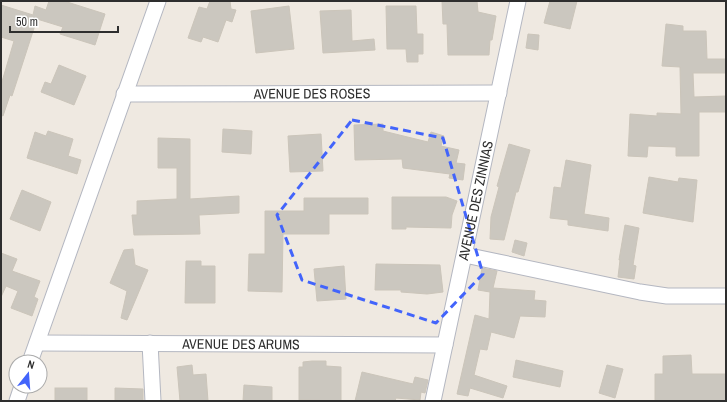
<svg xmlns="http://www.w3.org/2000/svg" width="727" height="402" font-family="'Archivo Narrow',sans-serif">
	<style>
		.building { fill: #cbc7bf; stroke: #cbc5ba }
		.lines { fill: none; stroke-linecap: round; stroke-linejoin: round }
		.street-casing { stroke: #b4b7c1; stroke-width: 17 }
		.street { stroke: #fff; stroke-width: 15 }
		.marked { fill: none; stroke: #4264fb; stroke-width: 3; stroke-dasharray: 8 5; stroke-linejoin: round }
		.labels { text-anchor: middle; dominant-baseline: central; stroke-width: 3; stroke-linejoin: round; paint-order: stroke }
		.street-label { font-size: 14px; fill: #2e2e2e; stroke: #fff }
	</style>
	<rect width="100%" height="100%" fill="#efe9e1"/>
	<!-- building -->
	<g class="building">
		<polygon points="49,1 64,1 105,14 95,45 60,34 63,27 37,19 12,96 10,95 3,116 1,115 1,85 14,41 1,37 1,5 33,15 35,6 46,10"/>
		<polygon points="210,1 230,1 231,9 236,10 232,22 226,20 218,42 203,37 201,42 188,38 199,7 207,9"/>
		<polygon points="442,1 477,1 478,12 496,16 492,40 490,40 489,55 448,55 447,24 443,24"/>
		<polygon points="550,1 577,1 570,29 544,23"/>
		<polygon points="289,6 294,49 256,53 251,11"/>
		<polygon points="386,6 416,6 417,34 423,34 423,54 418,54 418,62 407,62 406,49 387,49"/>
		<polygon points="351,10 352,41 374,39 375,50 323,53 320,11"/>
		<polygon points="666,24 683,26 683,31 706,31 707,59 726,59 726,73 693,73 694,97 726,96 726,112 699,112 699,156 676,156 676,147 648,146 647,157 628,156 630,114 657,116 657,113 681,114 680,67 662,66"/>
		<polygon points="528,34 539,35 538,50 526,48"/>
		<polygon points="59,65 86,76 74,105 41,92 45,82 51,84"/>
		<polygon points="383,124 383,131 428,142 431,132 444,136 441,146 459,150 456,163 465,164 463,180 449,178 450,174 403,168 402,159 355,160 354,125"/>
		<polygon points="223,129 252,131 251,154 222,152"/>
		<polygon points="48,131 73,139 68,156 81,160 77,174 27,158 35,132 46,136"/>
		<polygon points="321,134 323,171 290,172 288,136"/>
		<polygon points="158,138 190,139 190,199 239,196 239,213 199,215 200,234 134,235 132,215 137,215 137,201 177,199 177,168 158,168"/>
		<polygon points="509,144 530,150 518,192 516,192 504,240 490,239 491,217 499,187 497,186"/>
		<polygon points="566,160 591,165 584,214 609,218 608,231 568,225 568,220 550,218 554,187 561,188"/>
		<polygon points="649,177 678,182 679,178 697,180 693,222 643,213"/>
		<polygon points="22,190 51,202 40,231 10,219"/>
		<polygon points="392,197 446,197 457,201 452,215 451,228 406,227 406,229 392,229"/>
		<polygon points="304,198 368,198 368,214 329,214 329,234 283,234 282,292 248,291 249,254 265,254 265,211 304,211"/>
		<polygon points="625,225 639,228 633,265 636,266 634,279 618,277 620,260 619,260"/>
		<polygon points="515,240 527,243 524,256 512,252"/>
		<polygon points="133,249 135,265 148,270 127,320 121,318 127,291 110,283 124,250"/>
		<polygon points="1,253 17,259 12,271 40,281 34,297 38,299 32,316 11,308 18,291 6,286 1,297"/>
		<polygon points="186,261 201,261 201,266 215,266 215,303 185,303"/>
		<polygon points="376,264 440,265 443,292 427,294 401,292 401,290 375,290"/>
		<polygon points="344,266 346,299 317,301 314,269"/>
		<polygon points="482,268 497,271 493,288 535,291 534,300 546,301 545,317 520,316 514,338 491,332 487,350 480,349 474,375 507,386 503,398 470,388 468,396 457,394 475,315 489,319 490,292 478,290"/>
		<polygon points="691,355 692,374 726,374 726,401 655,401 655,374 663,374 663,356"/>
		<polygon points="516,360 563,371 560,387 513,377"/>
		<polygon points="312,361 326,361 326,366 341,367 341,401 299,400 299,367 303,367 303,362"/>
		<polygon points="192,365 193,375 206,374 208,401 180,401 177,367"/>
		<polygon points="607,365 623,369 615,398 599,393"/>
		<polygon points="362,372 413,384 415,377 428,380 425,393 421,392 420,400 396,398 395,401 355,401"/>
		<polygon points="244,385 272,387 272,401 243,401"/>
		<rect x="55" y="388" width="32" height="13"/>
		<polygon points="115,388 143,389 143,401 115,401"/>
	</g>
	<g class="lines">
		<!-- street casing -->
		<g class="street-casing">
			<g id="street">
				<path id="s1" d="M124,94l375,-1"/>
				<polyline points="465,255 640,292 667,296 726,296"/>
				<path id="s2" d="M37,343l408,2"/>
				<polyline points="150,343 153,401"/>
				<polyline points="30,362 158,1"/>
				<polyline points="17,401 22,386"/>
				<path id="s3" d="M433,401l85,-400"/>
			</g>
		</g>
		<!-- street -->
		<use href="#street" class="street"/>
	</g>
	<!-- marked area -->
	<path class="marked" d="M352,120l91,18 40,136 -47,49 -134,-43 -25,-65z"/>
	<g class="labels">
		<!-- street labels -->
		<g class="street-label">
			<text stroke="none"><textPath href="#s1" startOffset="188">AVENUE DES ROSES</textPath></text>
			<text stroke="none"><textPath href="#s3" startOffset="205">AVENUE DES ZINNIAS</textPath></text>
			<text stroke="none"><textPath href="#s2" startOffset="204">AVENUE DES ARUMS</textPath></text>
		</g>
	</g>
	<!-- border -->
	<rect width="727" height="402" fill="none" stroke="#2e2e2e" stroke-width="4"/>
	<!-- north arrow -->
	<g transform="translate(28 374) rotate(17)"><circle r="19" fill="#ffffff" stroke="#ababab"/>
	<path d="M0-3L7 15L0 10L-7 15Z" fill="#4264fb"/>
	<text y="-6" font-size="11" font-weight="bold" text-anchor="middle" fill="#2e2e2e">N</text>
	</g>
	<!-- scale -->
	<path d="M10 26v6h108v-6" fill="none" stroke="#2e2e2e" stroke-width="2"/>
	<text x="16" y="26" font-size="12" fill="#2e2e2e" stroke="#ffffff" stroke-width="3" paint-order="stroke">50 m</text>
</svg>
